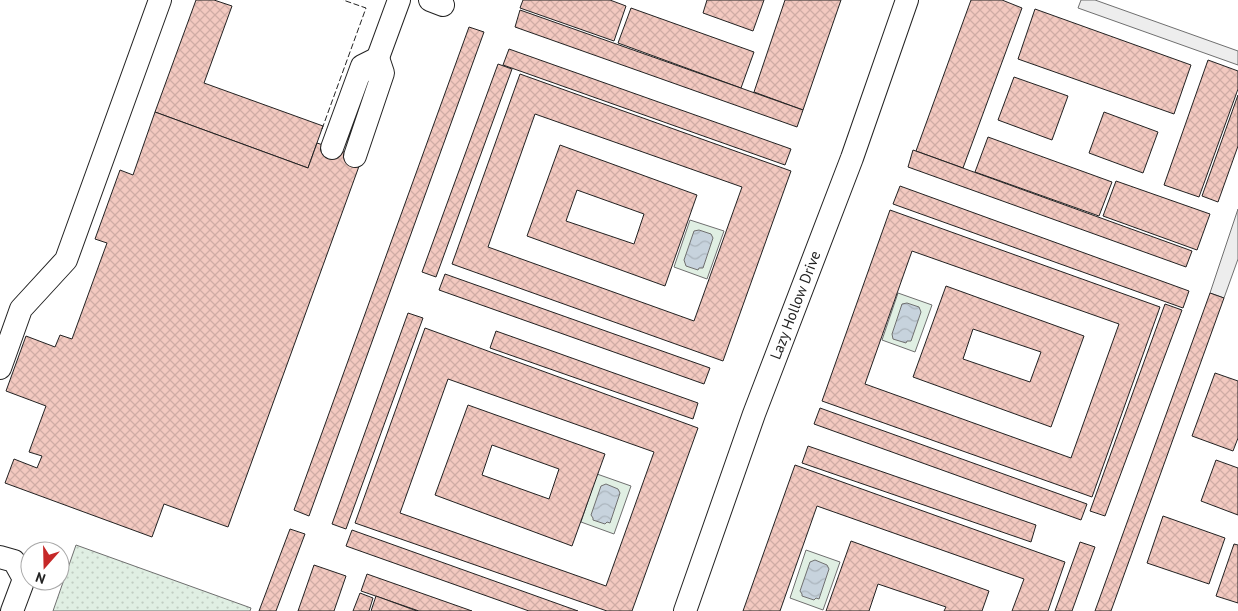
<svg xmlns="http://www.w3.org/2000/svg" width="1238" height="611" font-family="'PT Sans',sans-serif">
	<style>
		.grass { fill: url(#grass-dots); stroke: #6f6f6f }
		.pitch { fill: #e0efe3; stroke: #6f6f6f }
		.parking { fill: #ededed; stroke: #6f6f6f }
		.water { fill: url(#water-waves); stroke: #6f6f6f }
		.building { fill: url(#building-cross-hatch); stroke: #222; fill-rule: evenodd }
		.lines { fill: none; stroke-linecap: round; stroke-linejoin: round }
		.minor-casing { stroke: #222; stroke-width: 24 }
		.minor { stroke: #fff; stroke-width: 22 }
		.fence { stroke: #222; stroke-width: 1; stroke-dasharray: 6 2.5; stroke-linecap: butt }
		.labels { text-anchor: middle; dominant-baseline: central; stroke-width: 4; stroke-linejoin: round; paint-order: stroke }
		.street-label { font-size: 15px; fill: #222; stroke: #fff }
	</style>
	<defs>
		<pattern id="grass-dots" width="8" height="8" patternUnits="userSpaceOnUse" patternTransform="scale(1.25)"><rect width="8" height="8" fill="#e0efe3"/><path d="M2 2h.1M6 6h.1" fill="none" stroke="#c0cdc2" stroke-width="1.8" stroke-linecap="round"/></pattern>
		<pattern id="water-waves" width="16" height="10" patternUnits="userSpaceOnUse" patternTransform="scale(1.25)"><rect width="16" height="10" fill="#c7d3dd"/><path d="M0 5q4-4 8 0t8 0" fill="none" stroke="#abb5bd"/></pattern>
		<pattern id="building-cross-hatch" width="8" height="8" patternUnits="userSpaceOnUse" patternTransform="scale(1.25)"><rect width="8" height="8" fill="#f3c9c0"/><path d="M0 0l8 8M0 8l8-8" fill="none" stroke="#d0aca5"/></pattern>
	</defs>
	<rect width="100%" height="100%" fill="#fff"/>
	<!-- grass -->
	<polygon class="grass" points="76,545 251,608 250,611 53,611"/>
	<!-- pitch -->
	<g class="pitch">
		<polygon points="690,220 724,231 707,279 674,267"/>
		<polygon points="898,293 932,305 915,352 882,340"/>
		<polygon points="597,474 631,486 614,534 581,522"/>
		<polygon points="806,550 840,562 823,610 790,598"/>
	</g>
	<!-- parking -->
	<g class="parking">
		<polygon points="1081,0 1095,0 1238,51 1238,65 1078,8"/>
		<polygon points="1238,209 1238,259 1224,298 1210,293"/>
	</g>
	<!-- water -->
	<g class="water">
		<polygon points="699,230 711,234 713,238 703,268 699,268 698,270 686,266 684,260 694,231"/>
		<polygon points="907,303 919,307 921,312 911,341 907,341 906,343 893,339 892,334 902,304"/>
		<polygon points="606,484 618,489 620,493 610,523 607,522 605,524 593,520 593,518 591,515 601,486"/>
		<polygon points="815,560 827,565 829,569 819,599 816,598 814,600 802,596 802,594 800,591 810,562"/>
	</g>
	<!-- building -->
	<g class="building">
		<polygon points="196,0 214,0 232,6 204,83 323,126 308,168 155,112"/>
		<polygon points="523,0 610,0 626,6 614,41 520,8"/>
		<polygon points="707,0 764,0 753,31 703,13"/>
		<polygon points="785,0 841,0 803,110 754,92"/>
		<polygon points="971,0 1002,0 1022,8 963,168 916,151"/>
		<polygon points="631,8 754,52 741,88 618,43"/>
		<polygon points="1035,9 1191,65 1174,114 1018,59"/>
		<polygon points="520,10 803,110 797,127 515,27"/>
		<polygon points="469,27 484,32 309,516 294,510"/>
		<polygon points="509,49 791,149 785,165 503,65"/>
		<polygon points="1208,60 1238,71 1238,89 1199,197 1164,185"/>
		<polygon points="498,64 512,69 436,277 422,272"/>
		<path d="M520,74l271,97 -68,190 -271,-97zM535,114l207,73 -48,134 -206,-74z"/>
		<polygon points="1014,77 1068,96 1052,140 998,120"/>
		<polygon points="1238,95 1238,146 1218,202 1202,196"/>
		<polygon points="155,112 308,168 317,143 362,158 228,527 164,504 152,537 5,483 14,459 37,468 42,456 29,452 46,406 6,391 26,336 55,347 60,335 72,339 107,243 95,239 120,170 133,175"/>
		<polygon points="1104,112 1158,132 1143,173 1089,153"/>
		<polygon points="988,137 1112,182 1099,216 975,172"/>
		<path d="M560,145l137,50 -32,91 -138,-50zM577,190l67,24 -10,30 -68,-23z"/>
		<polygon points="913,150 1192,251 1186,267 908,167"/>
		<polygon points="1116,181 1210,214 1197,250 1103,216"/>
		<polygon points="900,186 1189,291 1183,308 893,204"/>
		<path d="M890,210l270,97 -68,190 -270,-96zM912,251l207,73 -48,134 -206,-74z"/>
		<polygon points="445,274 710,368 704,384 439,290"/>
		<path d="M946,286l138,50 -33,91 -138,-50zM973,329l68,23 -11,30 -67,-23z"/>
		<polygon points="1210,293 1224,298 1111,611 1095,611"/>
		<polygon points="1165,304 1182,310 1105,516 1090,511"/>
		<polygon points="408,313 423,318 346,529 332,524"/>
		<path d="M425,328l273,100 -66,183h-25l-252,-88zM448,379l206,73 -48,134 -206,-73z"/>
		<polygon points="496,331 698,403 693,419 490,348"/>
		<polygon points="1215,373 1238,381 1238,438 1233,451 1192,436"/>
		<path d="M468,405l137,49 -33,92 -137,-51zM492,445l67,24 -10,30 -67,-24z"/>
		<polygon points="820,408 1087,504 1081,520 814,424"/>
		<polygon points="808,446 1036,525 1031,542 802,463"/>
		<polygon points="1216,460 1238,468 1238,515 1201,501"/>
		<polygon points="795,465 1065,562 1048,611 1012,611 1024,579 817,506 780,611 743,611"/>
		<polygon points="1163,516 1225,538 1209,584 1147,563"/>
		<polygon points="290,529 305,534 276,611 259,611"/>
		<polygon points="352,530 578,611 529,611 346,546"/>
		<polygon points="851,541 989,591 982,611 944,611 946,607 878,584 869,611 826,611"/>
		<polygon points="1080,542 1095,547 1072,611 1055,611"/>
		<polygon points="1234,544 1238,545 1238,603 1216,596"/>
		<polygon points="314,565 346,576 334,611 298,611"/>
		<polygon points="367,574 472,611 419,611 361,591"/>
		<polygon points="360,593 373,598 369,611 353,611"/>
		<polygon points="376,596 417,611 371,611"/>
	</g>
	<g class="lines">
		<!-- minor casing -->
		<g class="minor-casing">
			<g id="minor">
				<polyline points="430,0 443,5"/>
				<polyline points="373,71 399,0"/>
				<polyline points="332,148 362,66 378,58 383,73 355,156"/>
				<polyline points="0,368 21,309 66,260 160,0"/>
				<polyline points="0,557 14,561 24,579 12,611"/>
				<polyline points="685,611 754,414 852,158 907,0"/>
			</g>
		</g>
		<!-- minor -->
		<use href="#minor" class="minor"/>
		<!-- fence -->
		<polyline class="fence" points="322,129 366,8 343,0"/>
	</g>
	<g class="labels">
		<!-- street labels -->
		<g class="street-label">
			<text transform="translate(795 305) rotate(-69)">Lazy Hollow Drive</text>
		</g>
	</g>
	<!-- north arrow -->
	<g transform="translate(45 566) rotate(200)"><circle r="24" fill="#ffffff" stroke="#a7a7a7"/>
	<path d="M0-4L9 19L0 12L-9 19Z" fill="#c62828"/>
	<text y="-8" font-size="14" font-weight="bold" text-anchor="middle" fill="#222222">N</text>
	</g>
</svg>
